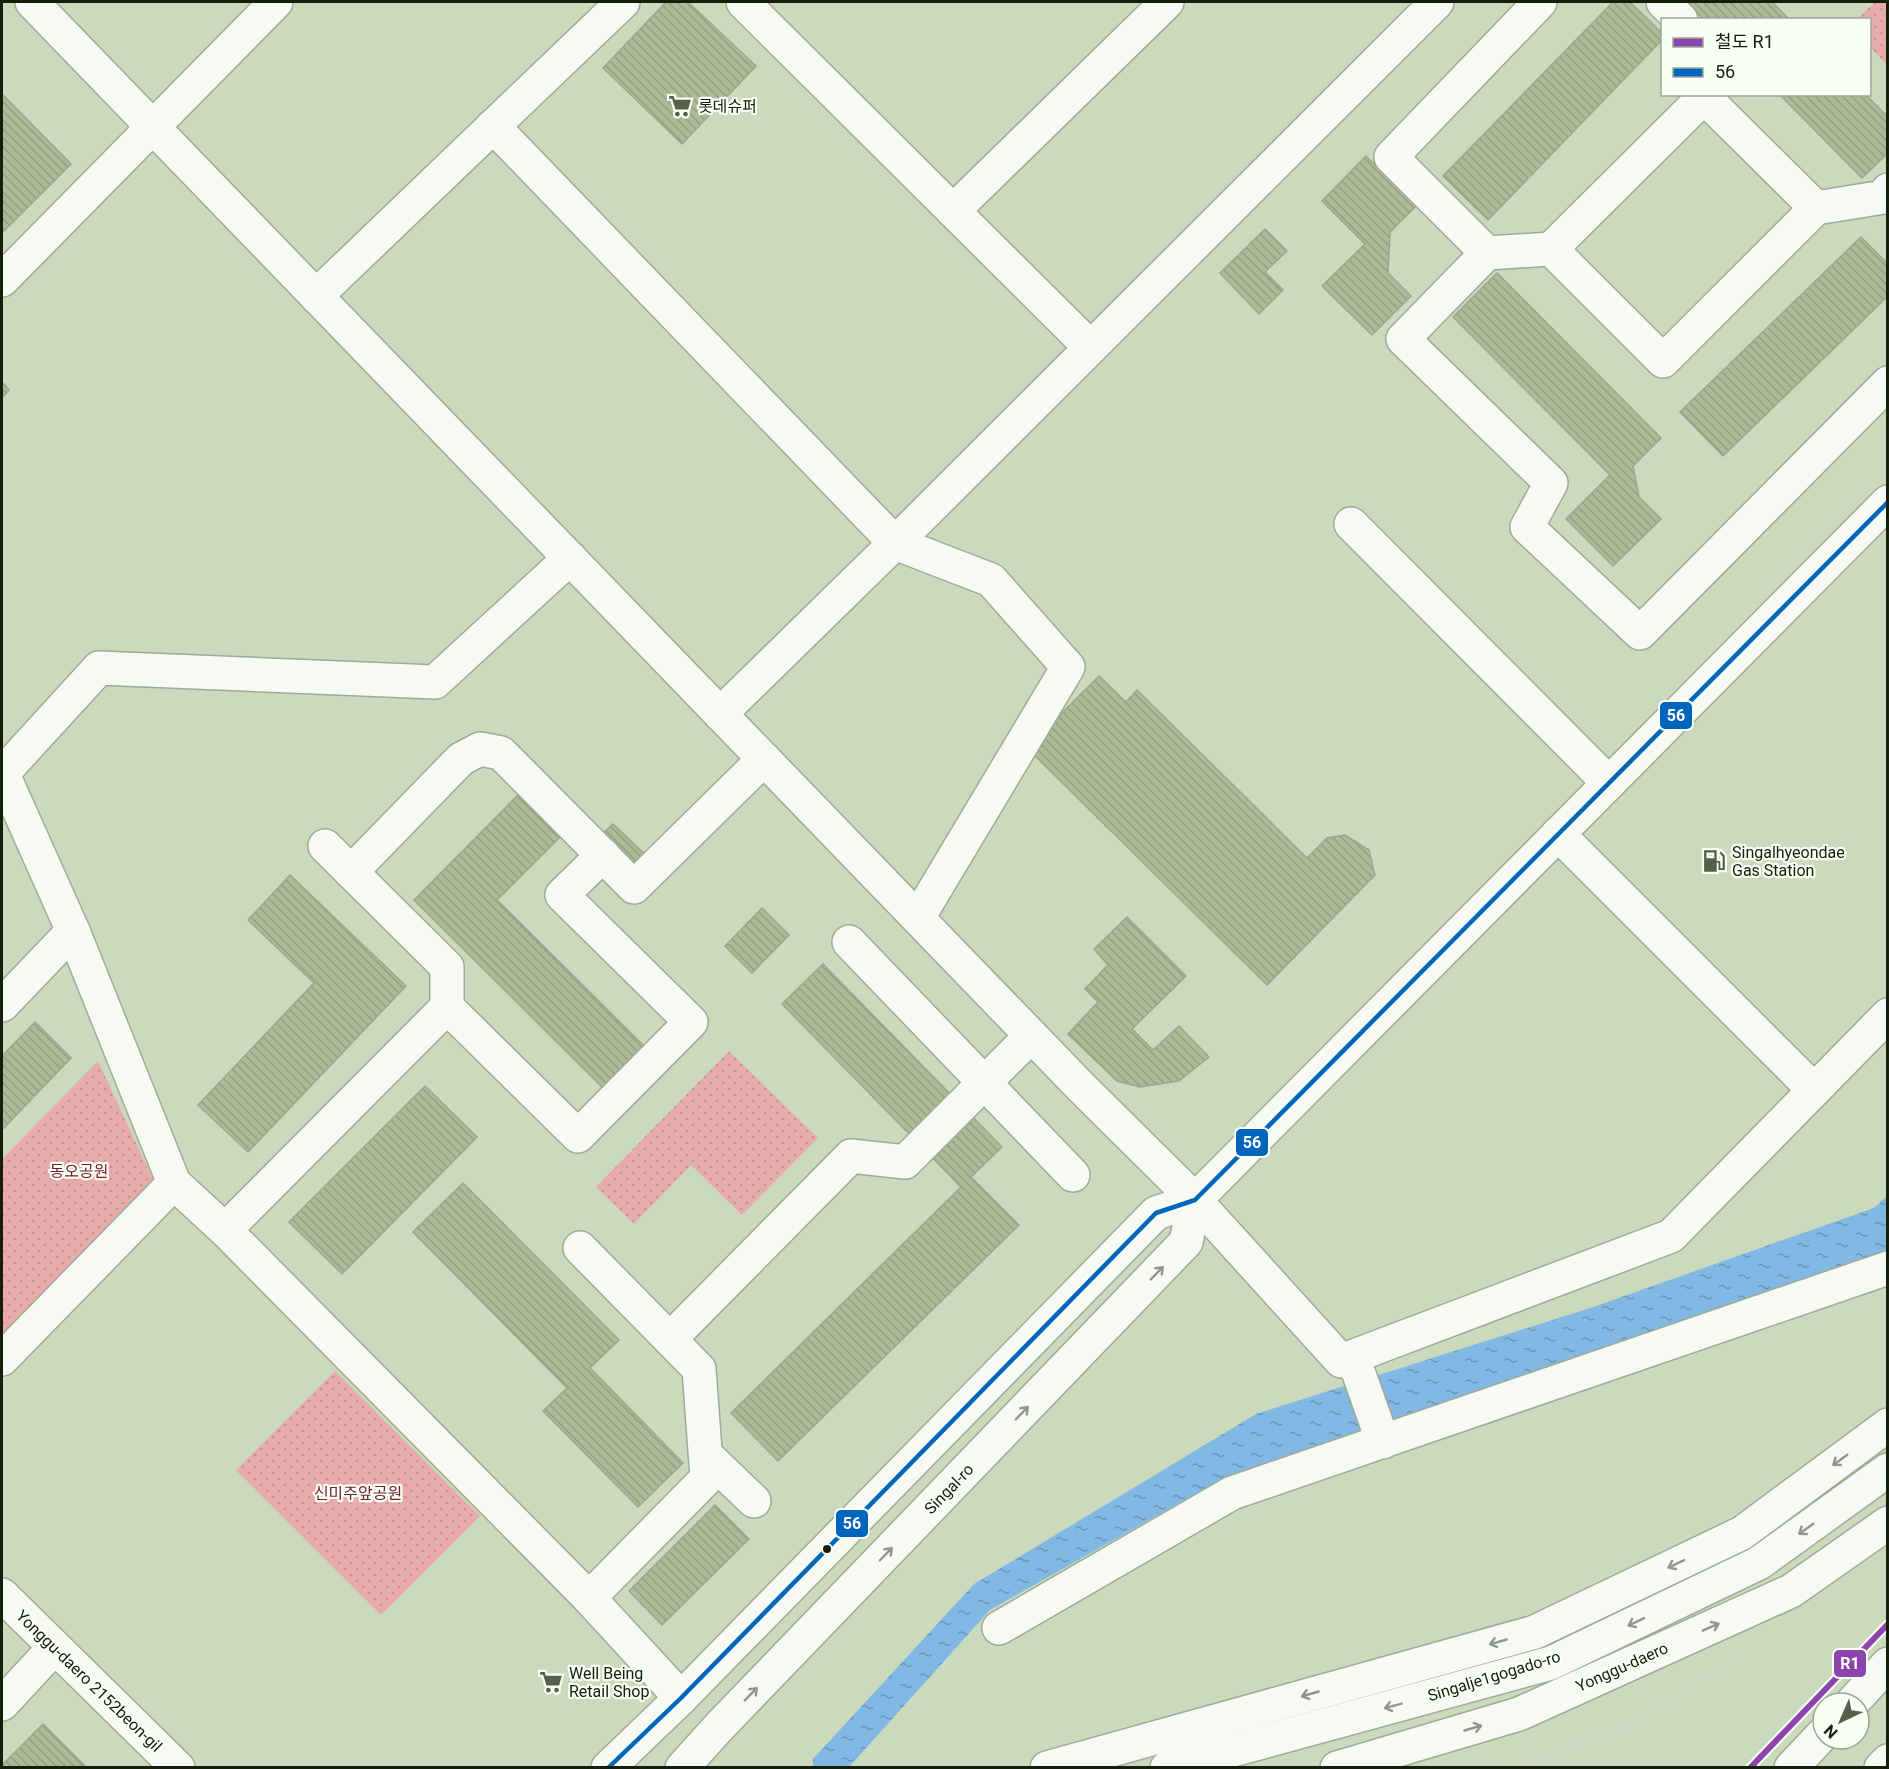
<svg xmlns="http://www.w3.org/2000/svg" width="1889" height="1769" font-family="Roboto,'Noto Sans KR',sans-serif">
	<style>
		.park { fill: url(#park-dots) }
		.water { fill: url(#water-ripples) }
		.building { fill: url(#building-back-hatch); stroke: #9ca791; stroke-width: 1.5 }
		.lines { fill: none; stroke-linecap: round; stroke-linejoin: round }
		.minor-casing { stroke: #a0ab95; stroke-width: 36 }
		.major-casing { stroke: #a0ab95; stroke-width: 36 }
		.highway-casing { stroke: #a0ab95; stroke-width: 36 }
		.path { stroke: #d3d7cf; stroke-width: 4; stroke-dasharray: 4.5 4.5; stroke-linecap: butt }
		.minor { stroke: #f7f9f5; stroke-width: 33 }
		.major { stroke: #f7f9f5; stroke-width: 33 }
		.highway { stroke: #f7f9f5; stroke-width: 33 }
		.bus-1-casing { stroke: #f9fff4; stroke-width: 9 }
		.bus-1 { stroke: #0065bd; stroke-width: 4.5 }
		.rail-1-casing { stroke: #f9fff4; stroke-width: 10 }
		.rail-1 { stroke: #8e44ad; stroke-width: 6 }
		.oneway { stroke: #91968c }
		.bus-dot { fill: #151e0b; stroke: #f9fff4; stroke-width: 2 }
		.labels { text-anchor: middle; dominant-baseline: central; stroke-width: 4.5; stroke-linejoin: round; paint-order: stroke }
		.poi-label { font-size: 16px; fill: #151e0b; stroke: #f9fff4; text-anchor: start }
		.park-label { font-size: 16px; fill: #6e1c31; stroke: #f9fff4 }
		.street-label { font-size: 16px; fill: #151e0b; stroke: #f9fff4 }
		.line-badge { stroke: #f9fff4; stroke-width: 2 }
		.badge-label { font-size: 16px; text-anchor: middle; font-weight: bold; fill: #fff }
	</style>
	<defs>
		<pattern id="park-dots" width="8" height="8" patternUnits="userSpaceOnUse" patternTransform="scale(1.5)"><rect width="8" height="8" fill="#e7acaa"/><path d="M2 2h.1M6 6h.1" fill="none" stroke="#c59491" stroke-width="1.8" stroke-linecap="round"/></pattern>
		<pattern id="water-ripples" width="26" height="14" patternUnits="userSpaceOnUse" patternTransform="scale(1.5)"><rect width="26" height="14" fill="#82b9e4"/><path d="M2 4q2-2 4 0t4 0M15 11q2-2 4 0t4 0" fill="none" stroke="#6996b7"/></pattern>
		<pattern id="building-back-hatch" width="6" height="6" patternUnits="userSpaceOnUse" patternTransform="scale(1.5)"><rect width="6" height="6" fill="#abbc97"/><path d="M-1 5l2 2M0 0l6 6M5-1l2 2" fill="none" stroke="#92a181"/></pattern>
	</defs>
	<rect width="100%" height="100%" fill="#cbdabd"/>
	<!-- park -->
	<g class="park">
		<polygon points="1875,2 1887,2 1887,65 1870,47 1870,20 1857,19"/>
		<polygon points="729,1051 818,1138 742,1215 691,1165 634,1224 596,1187"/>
		<polygon points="98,1061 154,1182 2,1350 2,1159"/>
		<polygon points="335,1371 480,1516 381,1615 236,1470"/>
	</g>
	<!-- water -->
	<polygon class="water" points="1887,1196 1887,1254 1218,1481 990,1610 849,1767 813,1768 813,1759 974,1584 1256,1414 1593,1307 1874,1208"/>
	<!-- building -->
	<g class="building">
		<polygon points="666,2 688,2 756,66 682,144 603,68"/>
		<polygon points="1613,2 1630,2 1662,33 1662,40 1488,220 1443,176"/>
		<polygon points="1692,2 1772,2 1790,20 1704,20 1689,4"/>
		<polygon points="2,94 71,164 2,233"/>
		<polygon points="1779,94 1865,94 1888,117 1888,153 1862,178"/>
		<polygon points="1366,156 1416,206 1390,232 1388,273 1411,296 1372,335 1322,286 1365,244 1322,201"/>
		<polygon points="1265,229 1287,251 1265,272 1283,290 1259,314 1220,273"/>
		<polygon points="1861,237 1888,264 1888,296 1723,456 1680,412"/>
		<polygon points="1497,273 1661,438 1633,466 1639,497 1661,519 1613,566 1566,519 1610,475 1453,317"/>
		<polygon points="2,382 9,390 2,398"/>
		<polygon points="1099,676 1126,702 1137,690 1307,858 1327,838 1345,835 1369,850 1375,875 1267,985 1027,748"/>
		<polygon points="519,794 561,836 497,900 646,1048 604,1089 414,900"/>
		<polygon points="613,824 650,859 633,877 596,840"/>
		<polygon points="290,875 406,986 248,1152 198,1105 314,983 248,920"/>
		<polygon points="762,908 789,935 752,973 725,946"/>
		<polygon points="1127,917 1186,976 1132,1029 1153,1050 1179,1026 1207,1055 1209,1057 1179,1081 1140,1087 1117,1081 1068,1034 1098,1002 1085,989 1108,965 1094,949"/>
		<polygon points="823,964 1002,1147 971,1177 1019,1225 778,1461 731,1413 961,1187 782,1004"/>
		<polygon points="35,1022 71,1058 2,1130 2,1056"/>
		<polygon points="425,1086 477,1137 342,1274 289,1222"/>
		<polygon points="463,1183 619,1340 590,1368 683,1463 638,1507 543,1411 567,1388 413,1232"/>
		<polygon points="715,1505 749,1539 662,1625 629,1591"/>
		<polygon points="43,1724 87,1768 2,1768 2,1765"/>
	</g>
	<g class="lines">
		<!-- minor casing -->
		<g class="minor-casing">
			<g id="minor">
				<polyline points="32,2 1080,1086 1195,1200 1341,1361 1671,1236 1888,1015"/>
				<polyline points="743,2 1090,347"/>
				<polyline points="1540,2 1391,157 1487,253 1403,339 1551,483 1527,527 1640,633 1888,383"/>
				<polyline points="1663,2 1681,20"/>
				<polyline points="1704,94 1704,97 1816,208 1884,197 1888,190"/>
				<polyline points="1704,97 1551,249 1663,361 1816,208"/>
				<polyline points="493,126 895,543 991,580 1068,667 925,906"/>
				<polyline points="953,211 1167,2"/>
				<polyline points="1487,253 1551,249"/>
				<polyline points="2,280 276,2"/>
				<polyline points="316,296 623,2"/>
				<polyline points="1351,524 1609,783"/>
				<polyline points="720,714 895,543 1437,2"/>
				<polyline points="2,772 73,931 174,1183 225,1230 589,1598 681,1698"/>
				<polyline points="2,774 99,668 435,682 570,558"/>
				<polyline points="1558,834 1814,1090"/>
				<polyline points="325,846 447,967 447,1007"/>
				<polyline points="351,872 461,759 480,749 501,753 634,887 764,759"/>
				<polyline points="849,942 1073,1175"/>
				<polyline points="2,1005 73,931"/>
				<polyline points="225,1230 447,1007 578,1136 691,1022 562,895 603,855"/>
				<polyline points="580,1248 699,1369 707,1478 589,1598"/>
				<polyline points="670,1339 851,1156 905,1162 1031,1036"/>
				<polyline points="1353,1357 1383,1442"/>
				<polyline points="2,1359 174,1183"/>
				<polyline points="706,1455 754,1501"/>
				<polyline points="2,1595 178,1768"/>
				<polyline points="999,1628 1232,1493 1888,1268"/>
				<polyline points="1852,1703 1888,1664"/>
				<polyline points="2,1704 54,1648"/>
				<polyline points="1047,1768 1535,1632 1742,1533 1888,1425"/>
				<polyline points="1791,1768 1823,1734"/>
			</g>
		</g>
		<!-- major casing -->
		<g class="major-casing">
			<g id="major">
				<polyline points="608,1768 681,1698 1156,1213 1195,1200 1888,502"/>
				<polyline points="682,1768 718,1728 1186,1242 1195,1200"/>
				<polyline points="1167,1768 1551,1663 1759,1563 1888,1470"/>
				<polyline points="1337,1768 1519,1714 1791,1591 1888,1523"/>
			</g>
		</g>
		<!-- highway casing -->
		<g class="highway-casing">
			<polyline id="highway" points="1881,1768 1888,1761"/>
		</g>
		<!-- path -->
		<polyline class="path" points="1513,1768 1633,1724 1751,1650"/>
		<!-- minor -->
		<use href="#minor" class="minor"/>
		<!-- major -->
		<use href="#major" class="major"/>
		<!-- highway -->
		<use href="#highway" class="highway"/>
		<!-- bus-1 casing -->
		<g class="bus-1-casing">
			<polyline id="bus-1" points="608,1768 681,1698 1156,1213 1195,1200 1888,502"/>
		</g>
		<!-- bus-1 -->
		<use href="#bus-1" class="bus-1"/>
		<!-- rail-1 casing -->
		<g class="rail-1-casing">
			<polyline id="rail-1" points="1750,1768 1888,1624"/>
		</g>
		<!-- rail-1 -->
		<use href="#rail-1" class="rail-1"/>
	</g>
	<!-- one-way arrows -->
	<defs><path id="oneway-shaft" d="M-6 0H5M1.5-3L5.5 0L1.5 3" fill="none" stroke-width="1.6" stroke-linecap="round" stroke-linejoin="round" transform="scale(1.5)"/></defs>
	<g class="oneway">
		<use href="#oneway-shaft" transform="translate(1157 1273) rotate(-46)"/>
		<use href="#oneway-shaft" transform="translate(1022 1413) rotate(-46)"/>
		<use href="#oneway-shaft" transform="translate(1840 1460) rotate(144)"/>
		<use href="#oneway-shaft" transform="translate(1806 1529) rotate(144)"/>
		<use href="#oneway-shaft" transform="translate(886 1554) rotate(-46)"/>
		<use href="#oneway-shaft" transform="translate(1676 1564) rotate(154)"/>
		<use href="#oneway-shaft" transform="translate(1636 1622) rotate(154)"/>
		<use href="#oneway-shaft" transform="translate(1711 1627) rotate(-24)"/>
		<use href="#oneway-shaft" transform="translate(1498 1642) rotate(164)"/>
		<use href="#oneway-shaft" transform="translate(751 1694) rotate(-46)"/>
		<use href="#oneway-shaft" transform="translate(1310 1694) rotate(164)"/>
		<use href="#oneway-shaft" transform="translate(1393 1706) rotate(165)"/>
		<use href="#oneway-shaft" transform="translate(1473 1728) rotate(-16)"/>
	</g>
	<!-- icons -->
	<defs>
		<g id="supermarket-bare" transform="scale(1.8)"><path d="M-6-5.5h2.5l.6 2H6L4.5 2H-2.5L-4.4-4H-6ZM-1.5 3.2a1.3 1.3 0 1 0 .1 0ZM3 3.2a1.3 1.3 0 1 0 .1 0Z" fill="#556049" stroke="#f9fff4" stroke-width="2.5" paint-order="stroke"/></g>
		<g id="fuel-bare" transform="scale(1.8)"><path d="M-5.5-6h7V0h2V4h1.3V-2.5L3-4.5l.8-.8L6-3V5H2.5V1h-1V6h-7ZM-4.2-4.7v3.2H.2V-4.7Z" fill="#556049" stroke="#f9fff4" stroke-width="2.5" paint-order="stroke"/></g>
	</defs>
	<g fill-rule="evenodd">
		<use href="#supermarket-bare" x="680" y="106"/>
		<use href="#fuel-bare" x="1714" y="861"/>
		<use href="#supermarket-bare" x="551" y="1682"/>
	</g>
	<!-- markers -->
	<circle class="bus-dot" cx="827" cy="1549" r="5"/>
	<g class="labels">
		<!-- poi labels -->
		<g class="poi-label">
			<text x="698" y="106">롯데슈퍼</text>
			<text x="1732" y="852">Singalhyeondae<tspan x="1732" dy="18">Gas Station</tspan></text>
			<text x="569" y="1673">Well Being<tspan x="569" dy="18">Retail Shop</tspan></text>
		</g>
		<!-- park labels -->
		<g class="park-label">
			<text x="79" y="1171">동오공원</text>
			<text x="358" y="1493">신미주앞공원</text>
		</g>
		<!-- street labels -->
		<g class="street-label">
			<text transform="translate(949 1489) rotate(-46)">Singal-ro</text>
			<text transform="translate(1622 1667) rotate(-24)">Yonggu-daero</text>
			<text transform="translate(1494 1676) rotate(-17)">Singalje1gogado-ro</text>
			<text transform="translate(89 1681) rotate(44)">Yonggu-daero 2152beon-gil</text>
		</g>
	</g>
	<g class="line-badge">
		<rect x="1659" y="701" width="34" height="29" rx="6" fill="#0065bd"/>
		<rect x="1235" y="1128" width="34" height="29" rx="6" fill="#0065bd"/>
		<rect x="835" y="1509" width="34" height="29" rx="6" fill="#0065bd"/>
		<rect x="1833" y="1649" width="34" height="29" rx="6" fill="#8e44ad"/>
	</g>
	<g class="badge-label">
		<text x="1676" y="721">56</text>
		<text x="1252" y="1148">56</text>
		<text x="852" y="1529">56</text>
		<text x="1850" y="1669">R1</text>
	</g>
	<!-- border -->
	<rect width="1889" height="1769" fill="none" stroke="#151e0b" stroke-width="6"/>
	<!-- legend -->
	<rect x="1661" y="18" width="210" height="78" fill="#f9fff4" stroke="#9ea597" stroke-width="1.5"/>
	<rect x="1673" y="38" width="30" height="9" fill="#8e44ad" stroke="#9ea597" stroke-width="1.5"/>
	<text x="1715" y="48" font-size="18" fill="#151e0b">철도 R1</text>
	<rect x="1673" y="68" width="30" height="9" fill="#0065bd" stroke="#9ea597" stroke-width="1.5"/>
	<text x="1715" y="78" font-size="18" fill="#151e0b">56</text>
	<!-- north arrow -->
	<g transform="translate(1841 1721) rotate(224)"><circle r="28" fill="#f9fff4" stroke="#9ea597" stroke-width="1.5"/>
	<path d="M0-4.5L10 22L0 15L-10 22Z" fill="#556049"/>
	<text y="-9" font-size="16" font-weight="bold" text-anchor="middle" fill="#151e0b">N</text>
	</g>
</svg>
